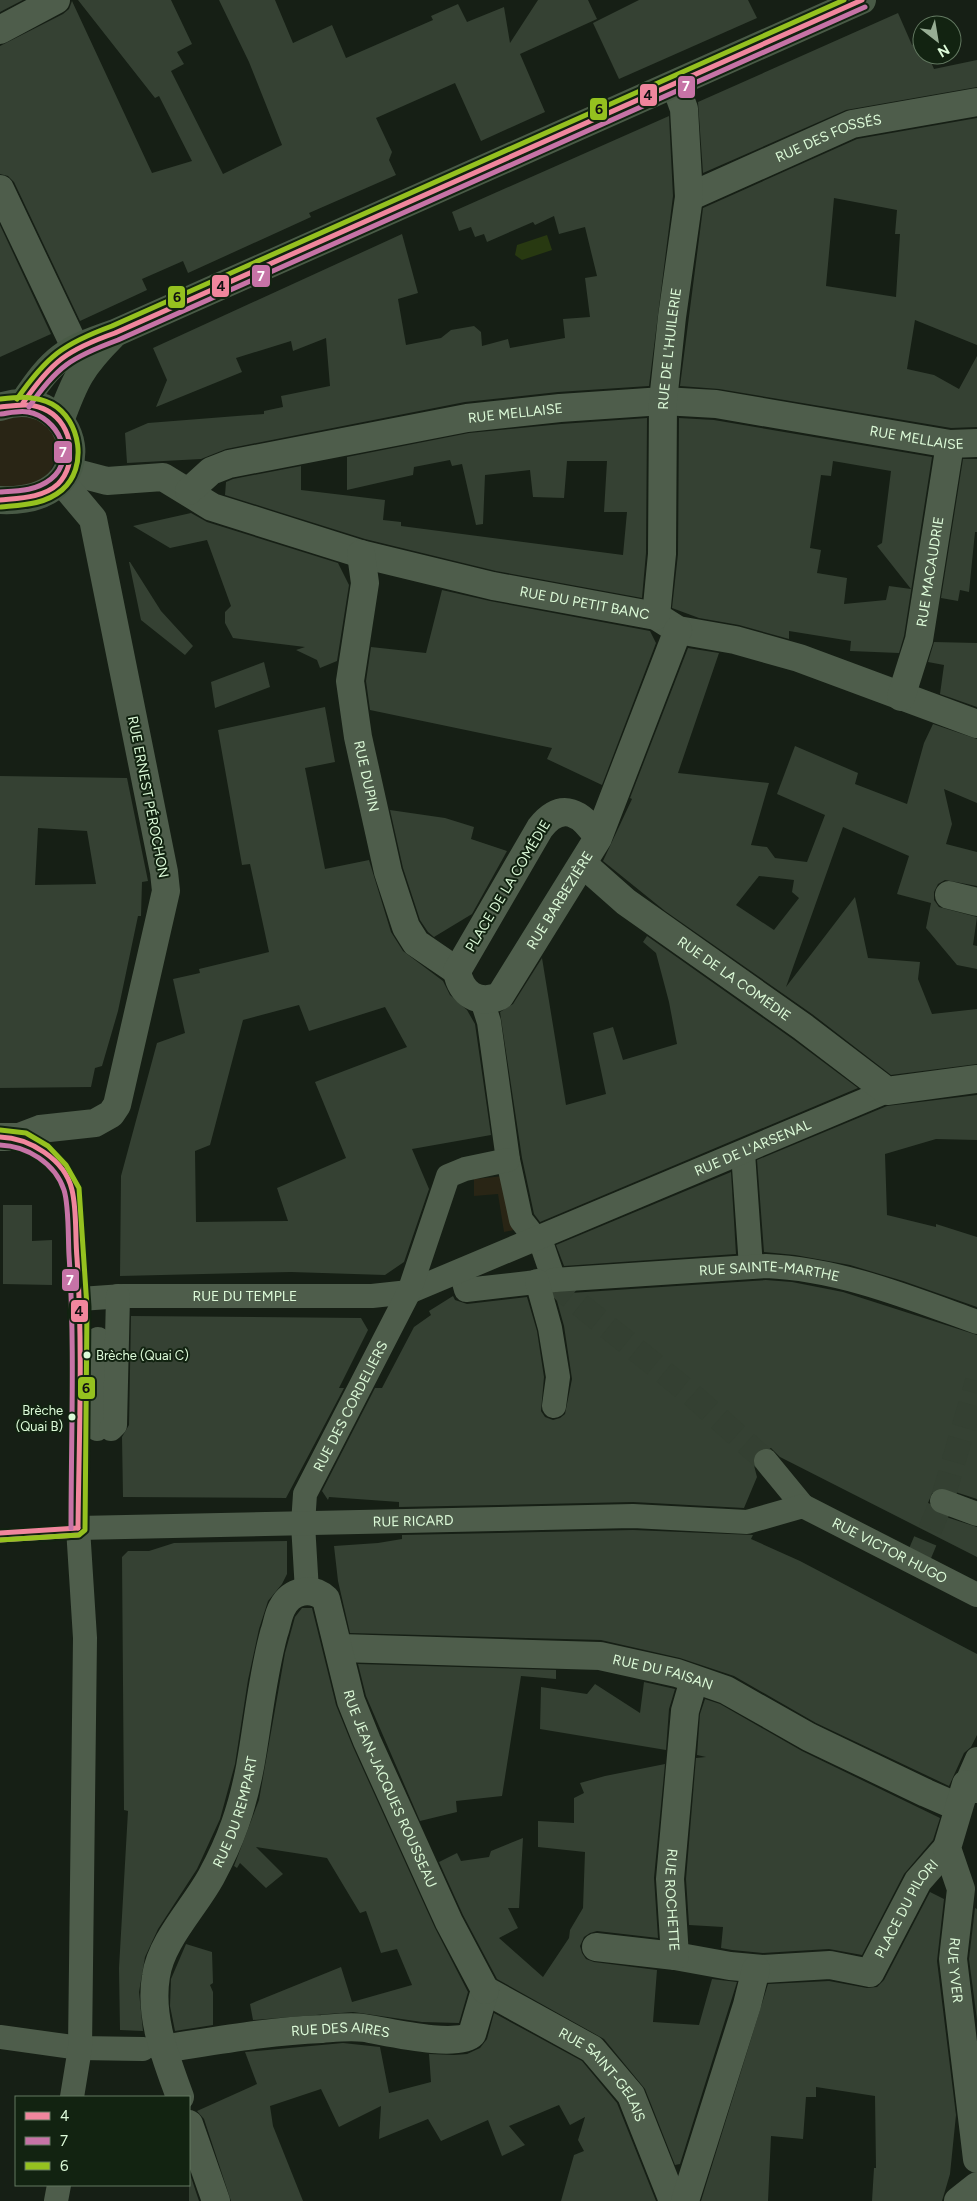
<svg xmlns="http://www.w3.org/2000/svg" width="977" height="2201" font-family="Figtree,sans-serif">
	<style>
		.green { fill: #292515 }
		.water { fill: #283911 }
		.building { fill: #354133; fill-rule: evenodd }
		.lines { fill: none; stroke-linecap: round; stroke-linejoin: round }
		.pedestrian-tunnel { stroke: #344032; stroke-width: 24; stroke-dasharray: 24 12; stroke-linecap: butt }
		.pedestrian { stroke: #4e5d4b; stroke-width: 24 }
		.minor { stroke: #4e5d4b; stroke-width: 28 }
		.secondary { stroke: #495a46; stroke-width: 28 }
		.bus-1-casing { stroke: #122311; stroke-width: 9 }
		.bus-2-casing { stroke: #122311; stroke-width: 9 }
		.bus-3-casing { stroke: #122311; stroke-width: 9 }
		.bus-1 { stroke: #f0869d; stroke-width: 5 }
		.bus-2 { stroke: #c673a6; stroke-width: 5 }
		.bus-3 { stroke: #95c11f; stroke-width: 5 }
		.bus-dot { fill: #dcfad8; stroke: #122311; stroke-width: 2 }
		.labels { text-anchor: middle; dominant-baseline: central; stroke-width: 4; stroke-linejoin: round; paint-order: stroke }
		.bus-label { font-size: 13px; fill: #dcfad8; stroke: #122311; text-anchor: start }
		.street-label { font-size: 14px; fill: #dcfad8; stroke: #122311 }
		.line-badge { stroke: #122311; stroke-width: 2 }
		.badge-label { font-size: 14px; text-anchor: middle; font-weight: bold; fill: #fff }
		.pale-badge-label { font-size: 14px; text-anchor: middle; font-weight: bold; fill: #111 }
	</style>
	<rect width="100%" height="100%" fill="#161f15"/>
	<!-- green -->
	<g class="green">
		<path d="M24,413c7,4 19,8 24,13 16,19 7,37 -3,55l-45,9v-71z"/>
		<polygon points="504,1176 514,1230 504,1232 498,1194 474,1196 474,1179"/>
	</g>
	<!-- water -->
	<polygon class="water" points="547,235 552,250 522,260 515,255 517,245"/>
	<!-- building -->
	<g class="building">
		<polygon points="0,0 23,0 0,12"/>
		<polygon points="78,0 171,0 192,44 177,52 184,64 171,71 223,174 282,145 249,62 219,0 275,0 293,43 332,25 346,58 433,20 431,16 458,4 467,22 504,7 510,43 538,0 588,0 597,19 520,54 545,112 481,141 455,83 376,118 392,152 389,160 396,175 309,213 311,217 188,273 183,261 142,279 147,290 80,321 14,182 8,176 0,174 0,46 63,14 69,9 72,1 152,173 192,161 159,96 155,98"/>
		<polygon points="639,0 748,0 757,18 619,79 593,23"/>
		<polygon points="898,13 912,45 922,40 922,55 928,55 934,69 977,60 977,87 846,110 703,173 698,102"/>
		<polygon points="669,116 673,196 649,386 558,392 465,402 226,449 201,459 127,463 125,433 148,423 264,414 264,411 283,407 281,396 330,386 326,338 293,351 291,341 236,358 242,372 156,407 167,380 153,348 402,234 418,293 398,299 406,345 441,338 451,330 474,326 481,332 482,346 508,339 510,348 565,338 563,319 590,317 585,278 597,276 585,227 559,234 554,216 535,225 533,222 487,242 484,234 475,237 471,227 459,231 452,212"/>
		<path d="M977,118v227l-62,-25 -8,49 27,6 25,14 18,-33v71l-26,1 -232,-39 -39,-3 23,-178 154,-69zM834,198l63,12 -2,24h5l-4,63 -70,-11z"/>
		<polygon points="0,225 51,334 0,357"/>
		<polygon points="647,418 646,553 642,598 496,571 365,539 225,495 226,482 233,479 301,466 301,490 385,500 383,520 401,522 401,526 623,555 627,512 604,512 607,461 567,461 564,498 533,497 530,470 485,475 483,524 476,525 462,464 452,466 450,460 414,467 413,475 347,490 347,457 469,433 561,424"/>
		<path d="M679,418l35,2 218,37 -28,179 -5,17 -49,-2 1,-10 -62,-10v8l-50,-14 -40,-7 -27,-10 6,-54zM833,461l58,10 -9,72 -5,3 34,43 -22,-3 -3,14 -42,4 3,-26 -30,-5 4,-23 -11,-2 11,-73 10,1z"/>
		<polygon points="963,459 977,459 977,532 975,532 969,592 960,590 958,601 941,598"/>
		<polygon points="191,513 207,522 338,563 349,585 337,661 320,668 317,660 296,650 305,647 233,638 225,623 225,612 231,606 207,540 170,548 133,526"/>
		<polygon points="129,562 130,562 161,611 193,646 185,655 141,620"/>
		<polygon points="442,590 490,601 650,631 656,643 602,785 547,759 552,748 370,710 366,681 371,647 426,653"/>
		<polygon points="934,642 977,643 977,707 940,694 944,665 928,662"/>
		<path d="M688,648l31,5 -41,120 91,10 -18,62 16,2 8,11 32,4 18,-47 -48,-21 18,-48 63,27 -3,11 52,20 17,-61 9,-19 44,15v64l-33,-14 8,35 -6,20 31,8v34l-32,-6 -7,4 -4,8v8l5,7 38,10 -4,28 4,1v23l-20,-4 -31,-37 5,-25 -34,-9 12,-38 -66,-29 -57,160 69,-90 13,61 52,4 -2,17 14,35 45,-5v55l-86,11 -79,-61 -147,-103 -62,-50 29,-62 -2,-1zM759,876l35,4 -2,12 7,6 -25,32 -38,-25z"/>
		<polygon points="264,662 270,687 215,708 211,682"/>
		<path d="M325,707l10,55 -30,6 20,101 44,-9 22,72 12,19 40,30 7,14 17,15 8,14 16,111 -79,14 17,40 -25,73 -19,13 -94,-3 -171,4 1,-100 36,-133 28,-10 -12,-54 27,-6 -1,-4 70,-17 -19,-88 -8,1 -24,-135zM299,1005l10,26 76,-24 22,40 -92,35 31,76 -69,30 11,33 -92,1 -1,-71 15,-6 33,-125z"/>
		<path d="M0,776l127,2 21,103 -6,1 -1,34h-3l-20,95 -16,55 -7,2 -4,19 -91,1zM38,828l49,3 9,53 -61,1z"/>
		<polygon points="390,810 445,818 474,827 471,839 507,851 472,914 434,937 428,932 420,920 403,868"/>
		<polygon points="647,936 794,1040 858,1088 540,1222 534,1214 522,1158 500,1012 513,1004 542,958 566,1105 606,1094 593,1033 613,1027 623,1060 677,1044 669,1002 656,953 643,942"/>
		<polygon points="977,1095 977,1140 936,1139 885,1154 887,1215 936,1227 936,1224 977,1237 977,1307 903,1281 850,1265 795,1255 764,1252 757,1160 887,1106"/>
		<polygon points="731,1172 736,1254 564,1266 556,1245"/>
		<polygon points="3,1205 32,1205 32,1241 52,1240 52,1285 3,1284"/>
		<polygon points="766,1280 792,1282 843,1292 977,1335 977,1499 940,1487 933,1491 928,1503 931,1509 937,1514 977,1527 977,1557 780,1457 771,1448 762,1448 748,1442 757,1477 744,1508 633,1502 399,1507 399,1502 329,1497 328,1500 322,1491 375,1388 382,1388 414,1327 431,1315 429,1311 453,1296 455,1300 467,1304 527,1297 537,1331 544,1377 541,1411 545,1417 553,1420 560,1418 565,1414 572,1379 564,1326 555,1294"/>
		<polygon points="131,1316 361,1318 368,1330 339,1388 344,1388 286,1498 123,1497 122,1437 129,1425"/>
		<polygon points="633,1530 753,1535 751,1539 800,1561 977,1654 977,1735 971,1747 964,1753 949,1786 816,1723 734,1676 680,1658 601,1640 350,1633 338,1581 334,1546 378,1543 402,1539 402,1535"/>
		<polygon points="287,1541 287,1574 282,1584 268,1601 259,1629 248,1680 235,1764 220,1819 197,1869 158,1929 145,1957 139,1992 143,2031 120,2030 119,1968 128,1811 124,1810 122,1557 128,1551 149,1551 174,1543"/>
		<polygon points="302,1608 312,1608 336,1705 353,1747 435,1928 468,1992 459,2023 422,2022 353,2012 253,2020 250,2004 341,1967 352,2002 412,1985 397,1949 381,1953 366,1911 360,1913 327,1858 256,1847 283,1874 266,1888 240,1863 237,1868 234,1866 259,1800 285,1653 295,1617"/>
		<polygon points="358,1664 556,1670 556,1679 521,1676 502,1796 456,1801 457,1812 420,1821 366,1696"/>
		<polygon points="644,1682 675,1689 669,1709 666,1750 540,1729 541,1687 587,1694 595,1684 640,1713"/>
		<polygon points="705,1699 720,1704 802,1751 940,1818 933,1840 904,1874 862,1955 829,1949 763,1953 732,1950 721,1948 723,1927 689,1925 686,1879 696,1758 706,1757 697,1755 700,1714"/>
		<polygon points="665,1764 654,1878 658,1938 597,1931 590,1933 584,1937 580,1946 582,1953 586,1959 594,1962 657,1970 653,2022 699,2025 712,1979 737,1982 680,2164 675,2165 645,2089 604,2039 497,1979 463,1915 439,1862 457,1853 461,1861 489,1857 491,1851 523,1838 519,1908 508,1908 518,1928 499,1938 543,1977 569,1938 570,1930 583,1908 585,1852 538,1847 538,1821 574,1823 574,1798 584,1793 580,1783 605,1776"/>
		<polygon points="930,1892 944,1899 937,1961 956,2115 950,2174 942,2201 872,2201 874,2168 876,2168 875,2096 816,2087 816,2097 806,2097 803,2139 771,2136 768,2201 701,2201 768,1984 829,1981 867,1988 877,1987 884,1980"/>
		<polygon points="975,1908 977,1909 977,2020 969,1959"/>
		<polygon points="186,1944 212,1952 213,1983 210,1985 213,1992 213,2025 175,2031 170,2006 171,1979"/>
		<polygon points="494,2013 582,2061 617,2103 656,2201 561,2201 574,2155 584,2151 578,2140 585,2117 570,2125 559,2105 509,2126 525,2145 502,2156 488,2120 441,2141 428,2119 379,2139 381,2106 339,2127 321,2089 270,2106 273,2126 303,2201 231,2201 204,2119 197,2111 257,2084 245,2052 343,2043 380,2047 389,2093 431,2082 429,2054 454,2055 467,2054 480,2048 487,2039"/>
		<polygon points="189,2171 199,2201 189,2201"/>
	</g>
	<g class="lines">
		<!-- pedestrian-tunnel -->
		<g class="pedestrian-tunnel">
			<polyline points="554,1280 568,1295 692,1395 764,1459"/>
			<polyline points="916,1563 942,1501 977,1381"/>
		</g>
		<!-- pedestrian -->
		<g class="pedestrian">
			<polyline points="743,1153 751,1267"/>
			<polyline points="461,1271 466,1290 554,1280 543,1248 521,1220 508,1160 489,1022 482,1000"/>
			<path id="s1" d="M554,1280l212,-14c73,3 142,31 211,56"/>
			<polyline points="537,1281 550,1328 558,1377 554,1406"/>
			<path id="s2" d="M80,1299l43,-3h249l37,-4 478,-201"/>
			<polyline points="97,1429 96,1340 98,1339"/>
			<polyline points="111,1429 115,1425 118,1296"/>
			<polyline points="766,1461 803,1506"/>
			<polyline points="942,1501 977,1514"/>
			<path id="s3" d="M307,1591l-4,-67 2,-30 104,-202 39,-116 17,-7 43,-9"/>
			<polyline points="966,1784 977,1759"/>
			<polyline points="0,2037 80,2048 143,2049"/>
			<path id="s4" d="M72,2097l8,-49 5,-410 -7,-110 555,-12 114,6 56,-16 174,89"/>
			<polyline points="56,2201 59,2185"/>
		</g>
		<!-- minor -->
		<g class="minor">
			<polyline points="0,30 56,0"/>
			<polyline points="0,189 75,347"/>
			<path id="s5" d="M689,197l163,-73 125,-22"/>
			<path id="s6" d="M69,471l38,10 56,-4 49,30 149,47 132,32 163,30 22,14 57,10 64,18 178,66"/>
			<path id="s7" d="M189,491l22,-20 18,-7 238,-46 93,-10 103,-7 53,3 234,40 27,-1"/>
			<path id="s8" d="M361,554l4,29 -15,98 8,56 30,135 18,55 10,16 41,28"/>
			<path id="s9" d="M656,616l6,-62 1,-153 9,-84 17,-120 -5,-88 -9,-25"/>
			<path id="s10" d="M901,697l18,-57 31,-196"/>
			<path id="s11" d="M598,838c-16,-25 -36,-38 -58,-10l-83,143c4,23 21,34 43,25l98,-158 80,-208"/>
			<path id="s12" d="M583,864l43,38 177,125 84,64 90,-12"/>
			<polyline points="949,895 977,902"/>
			<polyline points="0,1137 19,1137 40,1129 95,1123 111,1114 117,1105 166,891 164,872 93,519 61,481"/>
			<path id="s13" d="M340,1648l260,8 77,17 49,17 83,47 117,56 32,14"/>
			<path id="s14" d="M694,1680l-9,31 -15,168 5,77 55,10 33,3 67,-4 40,8 48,-92 29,-33"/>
			<path id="s15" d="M977,1789l-11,-5 -19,64 14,41 -8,70 24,200"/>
			<polyline points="596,1947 675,1956"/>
			<path id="s16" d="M485,1990l107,59 39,46 42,106"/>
			<path id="s17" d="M162,2049c53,-8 106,-18 160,-20 13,-1 28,-3 42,-1 20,3 94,21 108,6l13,-44"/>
			<path id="s18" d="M180,2097c-14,-39 -31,-79 -24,-121 5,-35 38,-68 55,-99 20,-37 31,-68 39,-110 8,-44 12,-90 24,-134 3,-8 4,-18 8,-25 9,-18 30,-22 44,-9l25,102 16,40 82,181 36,68"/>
			<polyline points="189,2124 216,2201"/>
			<polyline points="685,2201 747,2005 756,1969"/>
			<polyline points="958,2201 977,2186"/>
		</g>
		<!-- secondary -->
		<g class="secondary">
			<path d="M23,403c31,-46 40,-52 92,-70l747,-333"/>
			<path d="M0,407c79,-27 110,98 0,93"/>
			<path d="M60,421c15,-41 21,-54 52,-85"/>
		</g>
		<!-- bus-1 casing -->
		<g class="bus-1-casing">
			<g id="bus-1">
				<path d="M23,403c29,-42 44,-53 92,-70l747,-333"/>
				<path d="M0,407c17,-2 33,-5 48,4 25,14 30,53 10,73 -15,14 -39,14 -58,16"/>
				<path d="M0,1137c29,1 65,22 72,53 5,21 3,46 5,68 6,90 2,180 1,270"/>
				<polyline points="0,1533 78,1528"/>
			</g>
		</g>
		<!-- bus-2 casing -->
		<g class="bus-2-casing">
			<g id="bus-2">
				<path d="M29,407c28,-41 43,-50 89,-67l747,-333"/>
				<path d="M0,492c18,-1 36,-1 51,-13 27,-22 6,-62 -23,-67 -8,-2 -19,1 -27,2"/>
				<path d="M0,1145c27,1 55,18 64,45 5,15 4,48 5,65 6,90 2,182 2,273"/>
				<polyline points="0,1540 78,1535"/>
			</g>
		</g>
		<!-- bus-3 casing -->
		<g class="bus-3-casing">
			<g id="bus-3">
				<path d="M0,399c18,-2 35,-4 52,5 29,16 36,64 10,86 -18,15 -40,15 -61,17"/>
				<path d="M17,399c30,-43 46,-55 95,-73l732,-326"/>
				<polyline points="0,1130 26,1133 48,1146 66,1165 79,1188 87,1307 85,1530 79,1535 0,1540"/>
			</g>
		</g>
		<!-- bus-1 -->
		<use href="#bus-1" class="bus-1"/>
		<!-- bus-2 -->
		<use href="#bus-2" class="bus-2"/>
		<!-- bus-3 -->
		<use href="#bus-3" class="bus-3"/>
	</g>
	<!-- markers -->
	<g class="bus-dot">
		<circle cx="87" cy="1355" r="4.5"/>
		<circle cx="72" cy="1417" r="4.5"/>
	</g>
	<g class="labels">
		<!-- bus labels -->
		<g class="bus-label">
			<text x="96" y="1355">Brèche (Quai C)</text>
			<text x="63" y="1410" text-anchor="end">Brèche<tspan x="63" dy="16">(Quai B)</tspan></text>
		</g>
		<!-- street labels -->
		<g class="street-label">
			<text stroke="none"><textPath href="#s5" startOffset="152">RUE DES FOSSÉS</textPath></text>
			<text stroke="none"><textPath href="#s9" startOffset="268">RUE DE L'HUILERIE</textPath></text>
			<text stroke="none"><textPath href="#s7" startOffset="340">RUE MELLAISE</textPath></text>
			<text stroke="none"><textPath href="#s7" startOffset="745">RUE MELLAISE</textPath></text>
			<text stroke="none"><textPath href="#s10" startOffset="129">RUE MACAUDRIE</textPath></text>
			<text stroke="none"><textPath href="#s6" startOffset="538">RUE DU PETIT BANC</textPath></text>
			<text stroke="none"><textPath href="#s8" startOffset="225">RUE DUPIN</textPath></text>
			<text transform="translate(148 797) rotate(79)">RUE ERNEST PÉROCHON</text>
			<text transform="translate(508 886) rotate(-59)">PLACE DE LA COMÉDIE</text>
			<text stroke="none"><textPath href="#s11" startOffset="411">RUE BARBEZIÈRE</textPath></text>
			<text stroke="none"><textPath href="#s12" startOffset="190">RUE DE LA COMÉDIE</textPath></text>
			<text stroke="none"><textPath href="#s2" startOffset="702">RUE DE L'ARSENAL</textPath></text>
			<text stroke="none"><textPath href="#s1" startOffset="216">RUE SAINTE-MARTHE</textPath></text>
			<text stroke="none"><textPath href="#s2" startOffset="165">RUE DU TEMPLE</textPath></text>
			<text stroke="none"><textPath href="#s3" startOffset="196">RUE DES CORDELIERS</textPath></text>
			<text stroke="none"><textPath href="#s4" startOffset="905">RUE RICARD</textPath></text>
			<text stroke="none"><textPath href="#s4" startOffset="1395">RUE VICTOR HUGO</textPath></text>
			<text stroke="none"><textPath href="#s13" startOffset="325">RUE DU FAISAN</textPath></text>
			<text stroke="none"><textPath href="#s18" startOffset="772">RUE JEAN-JACQUES ROUSSEAU</textPath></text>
			<text stroke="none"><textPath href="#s18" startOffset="309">RUE DU REMPART</textPath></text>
			<text stroke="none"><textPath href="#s14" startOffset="222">RUE ROCHETTE</textPath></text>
			<text stroke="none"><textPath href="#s14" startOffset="549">PLACE DU PILORI</textPath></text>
			<text stroke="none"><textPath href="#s15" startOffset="204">RUE YVER</textPath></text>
			<text stroke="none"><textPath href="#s17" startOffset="180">RUE DES AIRES</textPath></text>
			<text stroke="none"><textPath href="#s16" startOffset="148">RUE SAINT-GELAIS</textPath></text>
		</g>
	</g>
	<g class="line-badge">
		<rect x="677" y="75" width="19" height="24" rx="5" fill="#c673a6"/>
		<rect x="639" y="83" width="19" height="24" rx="5" fill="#f0869d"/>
		<rect x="589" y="97" width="19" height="24" rx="5" fill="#95c11f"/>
		<rect x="251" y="264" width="20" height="24" rx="5" fill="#c673a6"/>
		<rect x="211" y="274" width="19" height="24" rx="5" fill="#f0869d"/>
		<rect x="167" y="285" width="19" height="24" rx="5" fill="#95c11f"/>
		<rect x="53" y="440" width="20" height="24" rx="5" fill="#c673a6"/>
		<rect x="61" y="1268" width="19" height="24" rx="5" fill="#c673a6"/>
		<rect x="70" y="1299" width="19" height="24" rx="5" fill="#f0869d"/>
		<rect x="77" y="1376" width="19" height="24" rx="5" fill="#95c11f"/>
	</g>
	<g class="badge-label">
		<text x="686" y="91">7</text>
		<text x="261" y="281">7</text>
		<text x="63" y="457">7</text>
		<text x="70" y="1285">7</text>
	</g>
	<g class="pale-badge-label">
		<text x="648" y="100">4</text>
		<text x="599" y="114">6</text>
		<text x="221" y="291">4</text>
		<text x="177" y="302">6</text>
		<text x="79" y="1316">4</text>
		<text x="86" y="1393">6</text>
	</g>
	<!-- legend -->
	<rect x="15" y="2096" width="175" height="90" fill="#122311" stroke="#637961"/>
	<rect x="25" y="2112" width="25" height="8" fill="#f0869d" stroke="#637961"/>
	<text x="60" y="2121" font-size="15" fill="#dcfad8">4</text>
	<rect x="25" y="2137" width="25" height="8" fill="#c673a6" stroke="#637961"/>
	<text x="60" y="2146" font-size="15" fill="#dcfad8">7</text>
	<rect x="25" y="2162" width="25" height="8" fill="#95c11f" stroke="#637961"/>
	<text x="60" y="2171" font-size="15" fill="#dcfad8">6</text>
	<!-- north arrow -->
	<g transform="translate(937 40) rotate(149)"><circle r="24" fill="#122311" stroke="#637961"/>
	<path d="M0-4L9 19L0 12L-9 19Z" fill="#97ad94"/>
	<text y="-8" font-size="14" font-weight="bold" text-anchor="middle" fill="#dcfad8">N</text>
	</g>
</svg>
